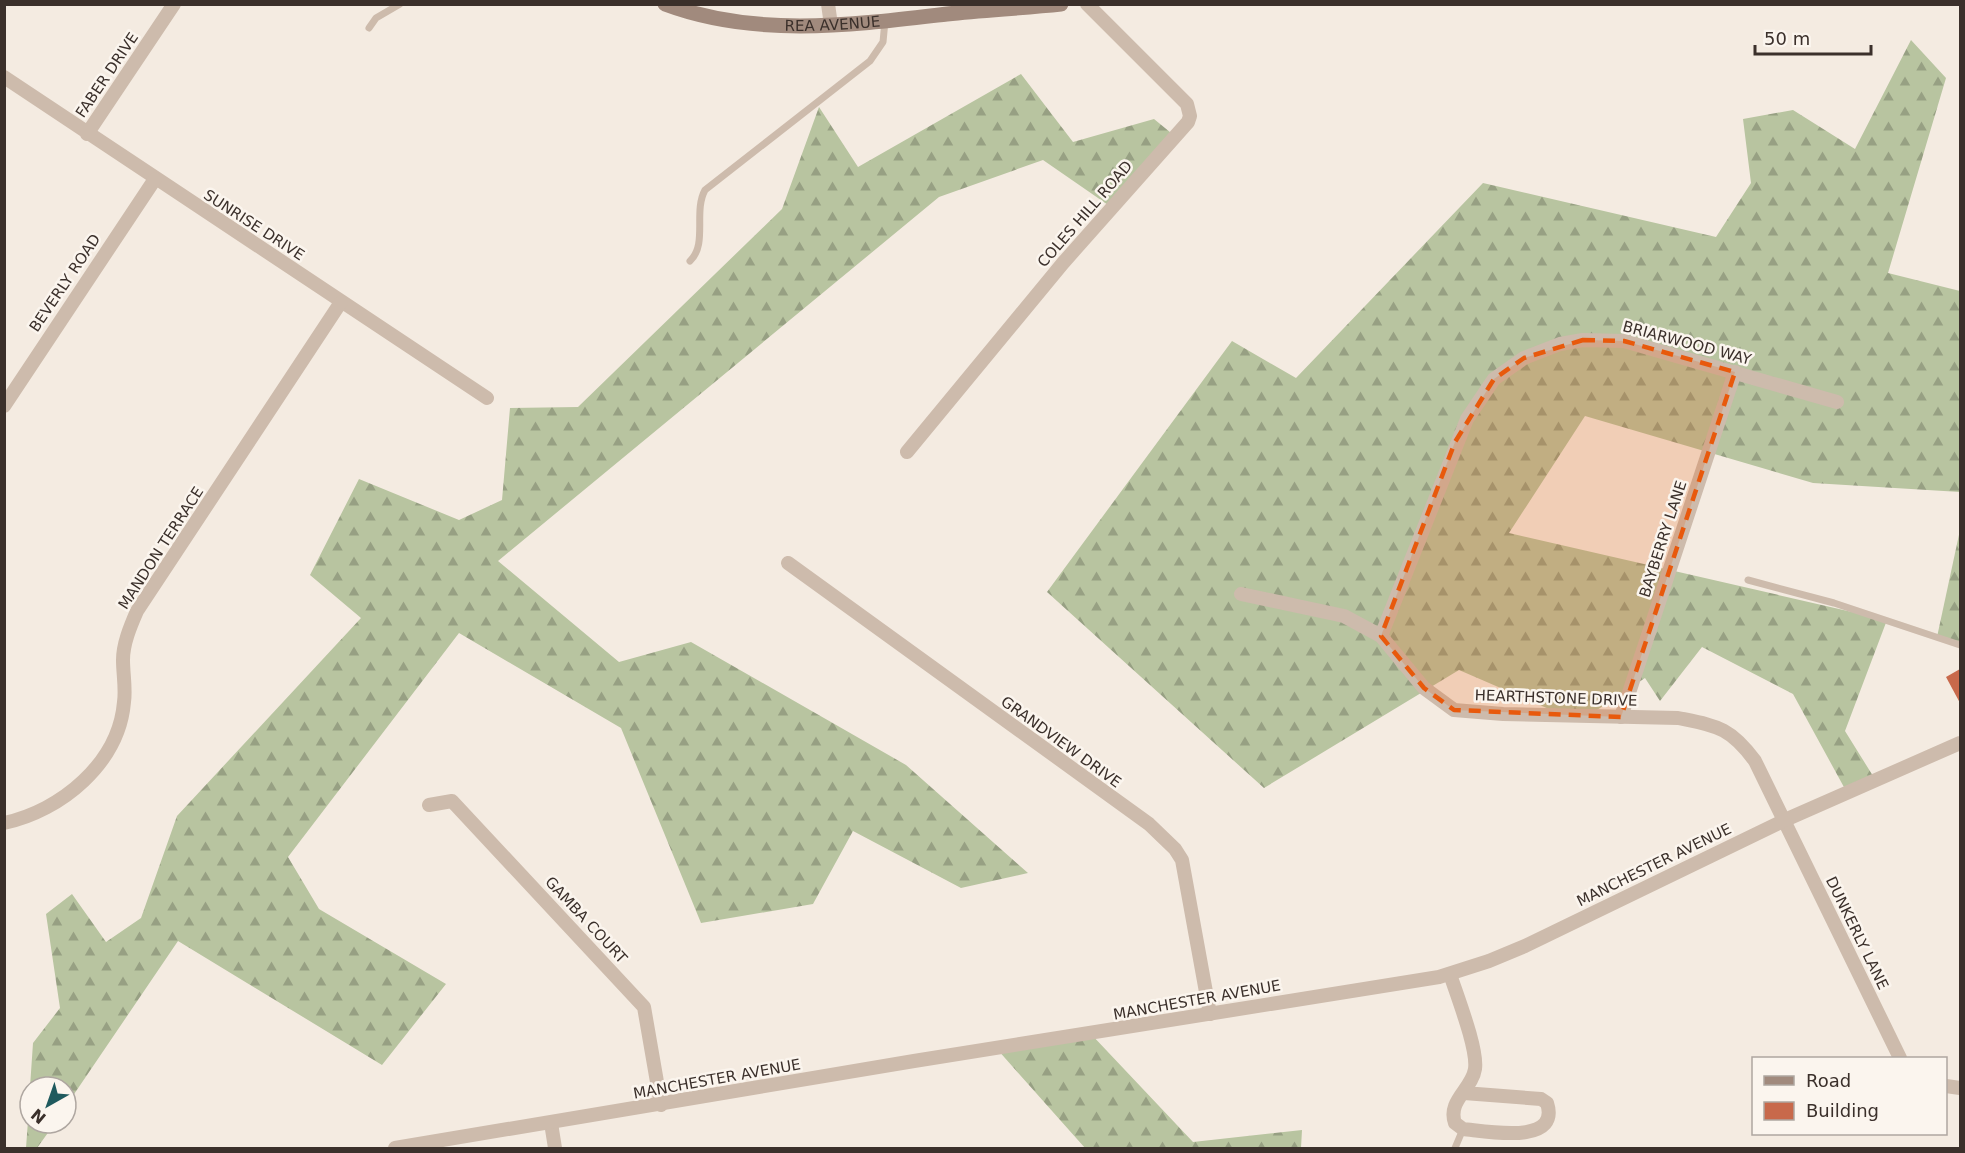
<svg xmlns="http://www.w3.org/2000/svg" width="1965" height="1153" font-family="'DejaVu Sans',sans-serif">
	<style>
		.forest { fill: url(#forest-firs) }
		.building { fill: #c8694b; filter: url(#shadow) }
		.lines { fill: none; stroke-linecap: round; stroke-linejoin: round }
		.lane { stroke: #cdbbac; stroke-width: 7 }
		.street { stroke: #cdbbac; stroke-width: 14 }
		.secondary { stroke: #a18a7d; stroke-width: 15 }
		.marked { fill: #e8590c; fill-opacity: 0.2; stroke: #e8590c; stroke-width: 4.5; stroke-dasharray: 12 8; stroke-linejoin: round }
		.labels { text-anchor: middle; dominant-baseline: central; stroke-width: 5; stroke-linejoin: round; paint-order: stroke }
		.street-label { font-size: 15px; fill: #3b302b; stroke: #fbf5ee }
	</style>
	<defs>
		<pattern id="forest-firs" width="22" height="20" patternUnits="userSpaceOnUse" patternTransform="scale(1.5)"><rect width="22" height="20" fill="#b8c4a0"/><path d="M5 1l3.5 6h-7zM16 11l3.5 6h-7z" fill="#97a083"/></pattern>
		<filter id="shadow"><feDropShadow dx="6" dy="4" stdDeviation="0" flood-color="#0004"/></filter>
	</defs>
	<rect width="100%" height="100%" fill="#f4ebe1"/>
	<!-- forest -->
	<g class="forest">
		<polygon points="1911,40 1946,78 1888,273 1960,291 1960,492 1813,483 1585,416 1509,533 1887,620 1845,731 1873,776 1845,789 1793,694 1702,647 1660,701 1645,678 1579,722 1459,670 1264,788 1047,592 1232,341 1296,378 1483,183 1716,237 1751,183 1743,119 1793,110 1855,149"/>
		<polygon points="1021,74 1073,142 1154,119 1176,137 1111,207 1043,160 939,197 498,561 619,662 691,642 906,765 1028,873 961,888 853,831 813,904 701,923 621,728 459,633 288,857 319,909 446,984 382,1065 178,941 66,1106 66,1087 30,1087 33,1043 60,1008 46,914 72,894 106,942 141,918 177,816 361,618 310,575 359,479 459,520 502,500 510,408 578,407 782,209 819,107 858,167"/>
		<polygon points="1960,530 1960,647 1937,637"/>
		<polygon points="1090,1033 1193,1142 1302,1130 1301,1148 1085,1148 997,1049"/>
		<polygon points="30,1093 30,1123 55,1123 37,1148 26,1148"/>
	</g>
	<!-- building -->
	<polygon class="building" points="1960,669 1960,703 1946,677"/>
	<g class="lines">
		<!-- lane -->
		<g class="lane">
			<polyline points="369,28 376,18 400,4"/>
			<path d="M690,261c18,-17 3,-49 15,-71l165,-129 13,-19 2,-21"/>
			<polyline points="1748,580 1834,603 1960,645"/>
			<polyline points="1455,1148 1463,1129"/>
		</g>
		<!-- street -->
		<g class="street">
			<polyline points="828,4 831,25"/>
			<polyline points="4,77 487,398"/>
			<polyline points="87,134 174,4"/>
			<polyline points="4,406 155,179"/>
			<polyline points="907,452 1063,263 1188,122 1190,116 1187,104 1087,4"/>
			<polyline points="788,563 1149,824 1175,849 1182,860 1210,1014"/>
			<path d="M1241,594l103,22 37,20 43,52 30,22 49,4 175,4c39,8 52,9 77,43l145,297"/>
			<polyline points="1381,636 1467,419 1494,379 1524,358 1560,344 1583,340 1624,341 1837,402"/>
			<polyline points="1621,717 1735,372"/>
			<polyline points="429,805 452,801 644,1007 661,1105"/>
			<path d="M4,823c57,-12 115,-60 120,-121 2,-13 -1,-28 -1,-42 0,-16 7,-33 14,-49l204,-309"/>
			<path d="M1450,974c7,22 28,75 25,95 -3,20 -28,32 -20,54l8,6c23,2 98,17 84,-26l-6,-4 -77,-6"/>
			<polyline points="1946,1086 1960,1088"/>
			<polyline points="551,1123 555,1148"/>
			<polyline points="395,1148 914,1061 1439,977 1489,961 1525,946 1785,820 1960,743"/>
		</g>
		<!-- secondary -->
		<path class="secondary" id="s1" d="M665,4c91,34 188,21 282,10 38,-4 76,-6 114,-10"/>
	</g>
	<!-- marked area -->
	<path class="marked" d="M1583,340l41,1 111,31 -114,345 -167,-7 -30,-22 -43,-52 74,-194 39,-63 30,-21z"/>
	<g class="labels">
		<!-- street labels -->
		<g class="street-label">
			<text stroke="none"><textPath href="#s1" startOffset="170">REA AVENUE</textPath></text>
			<text transform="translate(107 75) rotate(-56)">FABER DRIVE</text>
			<text transform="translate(1085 214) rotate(-49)">COLES HILL ROAD</text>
			<text transform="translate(254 225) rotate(33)">SUNRISE DRIVE</text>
			<text transform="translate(65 283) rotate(-56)">BEVERLY ROAD</text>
			<text transform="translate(1687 343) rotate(15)">BRIARWOOD WAY</text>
			<text transform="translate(1663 539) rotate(-72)">BAYBERRY LANE</text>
			<text transform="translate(161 548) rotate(-57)">MANDON TERRACE</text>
			<text transform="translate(1556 698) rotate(2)">HEARTHSTONE DRIVE</text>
			<text transform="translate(1061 742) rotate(36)">GRANDVIEW DRIVE</text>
			<text transform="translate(1654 865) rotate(-26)">MANCHESTER AVENUE</text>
			<text transform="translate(586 920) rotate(47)">GAMBA COURT</text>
			<text transform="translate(1857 933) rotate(64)">DUNKERLY LANE</text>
			<text transform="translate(1197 1000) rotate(-10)">MANCHESTER AVENUE</text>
			<text transform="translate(717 1079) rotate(-10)">MANCHESTER AVENUE</text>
		</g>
	</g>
	<!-- border -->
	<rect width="1965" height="1153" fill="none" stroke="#3b302b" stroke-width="12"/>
	<!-- legend -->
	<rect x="1752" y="1057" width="195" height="78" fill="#fbf5ee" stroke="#aea6a0" stroke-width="1.5"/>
	<rect x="1764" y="1076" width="30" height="9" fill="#a18a7d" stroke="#aea6a0" stroke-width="1.5"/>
	<text x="1806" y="1087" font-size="18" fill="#3b302b">Road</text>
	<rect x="1764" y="1102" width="30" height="18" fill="#c8694b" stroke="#aea6a0" stroke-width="1.5"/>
	<text x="1806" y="1117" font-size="18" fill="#3b302b">Building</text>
	<!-- north arrow -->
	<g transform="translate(48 1105) rotate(220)"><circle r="28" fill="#fbf5ee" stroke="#aea6a0" stroke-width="1.5"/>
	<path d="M0-4.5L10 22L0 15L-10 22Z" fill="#1f5a5e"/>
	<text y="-9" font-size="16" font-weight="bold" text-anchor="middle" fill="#3b302b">N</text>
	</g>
	<!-- scale -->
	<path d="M1755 45v9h116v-9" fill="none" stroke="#3b302b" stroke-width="3"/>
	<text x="1764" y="45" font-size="18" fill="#3b302b" stroke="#fbf5ee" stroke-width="4.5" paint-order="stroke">50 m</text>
</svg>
